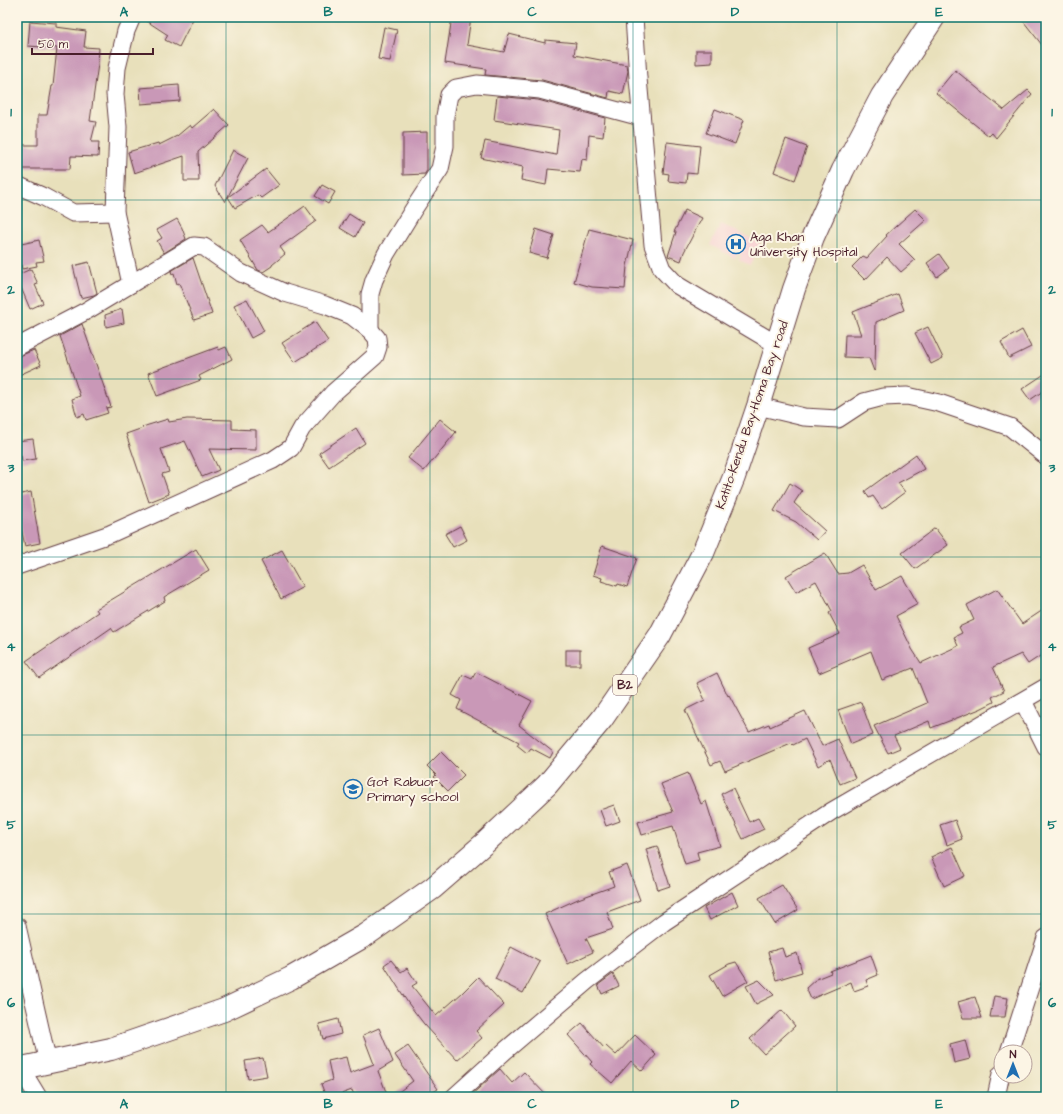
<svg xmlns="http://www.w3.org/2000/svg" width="1063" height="1114" font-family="'Architects Daughter',sans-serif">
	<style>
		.built { fill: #f7cfd1 }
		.building { fill: #c998b7 }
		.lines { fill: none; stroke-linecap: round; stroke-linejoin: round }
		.minor-casing { stroke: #623c41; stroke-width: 19 }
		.highway-casing { stroke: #623c41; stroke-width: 24 }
		.minor { stroke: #fff; stroke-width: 17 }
		.highway { stroke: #fff; stroke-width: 22 }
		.grid { fill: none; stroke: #0f766e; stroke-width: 1; stroke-opacity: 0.55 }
		.labels { text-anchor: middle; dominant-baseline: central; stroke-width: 4; stroke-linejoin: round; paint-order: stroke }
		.shield { fill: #fcf5e5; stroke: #7f5f63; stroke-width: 1 }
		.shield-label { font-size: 12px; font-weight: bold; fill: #4a1f2b }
		.poi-label { font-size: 13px; fill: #4a1f2b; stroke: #fcf5e5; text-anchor: start }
		.street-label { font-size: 13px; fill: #4a1f2b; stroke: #fcf5e5 }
		.neatline { fill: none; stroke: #0f766e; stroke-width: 1.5 }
		.grid-label { font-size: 13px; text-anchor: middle; font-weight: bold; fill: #0f766e }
	</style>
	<rect width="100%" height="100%" fill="#fcf5e5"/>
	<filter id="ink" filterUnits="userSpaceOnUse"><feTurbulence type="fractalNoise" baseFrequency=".025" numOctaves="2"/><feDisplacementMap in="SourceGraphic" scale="8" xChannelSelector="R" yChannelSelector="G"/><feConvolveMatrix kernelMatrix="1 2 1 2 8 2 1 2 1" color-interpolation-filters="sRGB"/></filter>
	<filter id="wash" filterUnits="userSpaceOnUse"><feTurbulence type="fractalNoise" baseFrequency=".012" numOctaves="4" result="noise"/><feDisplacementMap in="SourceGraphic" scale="16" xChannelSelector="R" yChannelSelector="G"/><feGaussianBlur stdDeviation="0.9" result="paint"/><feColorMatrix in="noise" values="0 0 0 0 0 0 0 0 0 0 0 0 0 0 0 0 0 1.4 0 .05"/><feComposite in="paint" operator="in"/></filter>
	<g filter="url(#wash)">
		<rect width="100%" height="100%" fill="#e8e0bb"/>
		<!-- built -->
		<polygon class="built" points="721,224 761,243 750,265 739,260 741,255 737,253 735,258 710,245"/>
		<g id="blocks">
			<!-- building -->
			<g class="building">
				<polygon points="142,17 194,17 179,47 165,40 168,35 142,18"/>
				<polygon points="452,17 471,17 467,45 504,52 509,34 545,43 545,40 576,43 574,55 627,65 628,71 623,94 609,91 608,98 542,80 485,75 486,69 445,63"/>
				<polygon points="1020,17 1046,17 1046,50"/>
				<polygon points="30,21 56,23 56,27 86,31 84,47 99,48 98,64 90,121 96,122 91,142 99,142 98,157 71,156 70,169 18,169 18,145 38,145 38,115 47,115 52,86 53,86 57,48 28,46"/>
				<polygon points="384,27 397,30 390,61 378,59"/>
				<polygon points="696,50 712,50 712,63 696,64"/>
				<polygon points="955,70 1004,110 1028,90 1032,94 996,138 992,133 989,136 936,93"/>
				<polygon points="179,85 180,101 141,104 140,88"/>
				<polygon points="497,96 538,100 605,118 603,137 589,135 587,160 582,159 580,172 548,169 546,185 521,180 523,167 481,158 485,141 556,155 559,130 494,120"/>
				<polygon points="214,109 229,125 198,152 199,181 184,181 184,156 134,173 128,152 158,143 159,145 177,136 190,125 192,128"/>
				<polygon points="715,109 744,120 735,144 706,133"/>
				<polygon points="427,132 427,170 425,174 403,175 403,133"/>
				<polygon points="786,139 807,147 795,180 774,172"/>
				<polygon points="667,142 700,146 697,174 687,173 686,183 668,181 669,174 663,173"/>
				<polygon points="233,150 248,158 225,202 215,186"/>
				<polygon points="266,169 279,185 261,198 258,195 235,208 228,197"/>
				<polygon points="322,185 335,192 328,204 315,196"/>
				<polygon points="305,206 316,221 280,247 285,254 272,265 272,266 263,272 258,270 240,240 262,225 268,232"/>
				<polygon points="915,209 926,220 899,244 915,260 901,272 887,257 865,280 852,267 863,256 867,258 887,236 886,235"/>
				<polygon points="685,210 702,218 684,252 681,261 668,256 676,232 674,232"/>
				<polygon points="349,214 363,223 355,237 340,228"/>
				<polygon points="177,219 182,228 186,239 164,253 157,241 162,238 157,230"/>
				<polygon points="536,229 554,235 547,258 529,253"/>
				<polygon points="589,229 633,240 627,266 625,289 592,287 574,282"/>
				<polygon points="39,240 44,261 36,262 37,266 22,269 17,245"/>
				<polygon points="939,254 949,268 937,277 927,263"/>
				<polygon points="193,258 212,314 194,320 179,283 177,284 174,273 172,274 171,271"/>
				<polygon points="89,262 97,293 94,295 81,298 73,266"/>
				<polygon points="31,269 38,284 35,285 43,303 30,309 17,278 17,275"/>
				<polygon points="898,294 904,310 876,322 875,370 874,371 869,358 844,357 845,335 861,335 853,312"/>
				<polygon points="247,299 264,331 251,338 234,305"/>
				<polygon points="122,309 124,323 106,327 105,315"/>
				<polygon points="315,322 328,341 295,362 282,343"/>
				<polygon points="82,324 111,407 106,408 108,413 86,420 84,414 77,417 72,399 80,396 60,336"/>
				<polygon points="928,327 943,358 931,364 915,333"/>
				<polygon points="1022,330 1031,347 1009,358 1001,342"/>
				<polygon points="218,347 219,350 226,347 232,359 199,376 201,380 157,396 148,373"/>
				<polygon points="34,350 41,365 17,376 17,357"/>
				<polygon points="1046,373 1046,389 1030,400 1022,389"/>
				<polygon points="168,419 169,422 187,419 232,420 232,429 256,430 256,450 209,449 219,470 202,477 185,441 161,449 169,472 162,474 169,494 149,502 126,434 143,428 142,427"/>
				<polygon points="440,419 456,432 424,471 408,458"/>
				<polygon points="356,428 365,443 329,467 319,453"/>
				<polygon points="33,439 36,459 22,461 21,455 17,455 17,441"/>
				<polygon points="916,454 924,469 898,483 905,492 882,509 873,496 869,498 865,491"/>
				<polygon points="790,483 802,491 794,503 825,531 817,540 796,522 774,511"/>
				<polygon points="31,492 40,543 25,546 17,509 17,495"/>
				<polygon points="460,526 467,540 453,547 445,534"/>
				<polygon points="935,528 948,545 915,569 902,553"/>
				<polygon points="602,546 637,558 627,587 618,584 617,586 601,581 602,578 593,575"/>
				<polygon points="196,549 209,570 164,597 165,601 114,632 111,628 39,678 26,661 98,612 96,609"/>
				<polygon points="282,550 303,587 281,599 261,561"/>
				<polygon points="825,553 838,574 848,573 862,565 876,590 902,576 918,604 896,616 912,649 921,663 958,646 954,637 962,633 959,627 974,620 967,605 997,589 1022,624 1046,608 1046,652 1028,664 1021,654 993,667 1004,691 992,697 994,702 980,709 931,728 929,721 894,736 900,748 888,753 874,726 927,703 913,668 882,680 871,651 819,673 808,648 840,634 829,613 832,611 816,581 796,592 786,576"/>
				<rect x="566" y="650" width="14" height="15"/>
				<polygon points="476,672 532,701 519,725 553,752 550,758 531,748 527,753 517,745 519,742 457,709 461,700 452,695 463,675 472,679"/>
				<polygon points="717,673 728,696 729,695 749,732 769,724 770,727 805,711 822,746 838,739 855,778 840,784 830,759 818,766 805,739 793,745 791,743 725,771 720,761 711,765 685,710 705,700 697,683"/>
				<polygon points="861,702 873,735 851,744 838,710"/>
				<polygon points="441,752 464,775 448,791 434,777 436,775 427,766"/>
				<polygon points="688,773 701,804 706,801 720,846 697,852 699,860 685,864 673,826 642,835 638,822 673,812 661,784"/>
				<polygon points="733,788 749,822 758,818 764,829 743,839 721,794"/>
				<polygon points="614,805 620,821 606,826 600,810"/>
				<polygon points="955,820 962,839 947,845 940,825"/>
				<polygon points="657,846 670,886 658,890 646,849"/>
				<polygon points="952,847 965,876 944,886 931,857"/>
				<polygon points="627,865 640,900 607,912 613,929 586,938 593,952 568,964 545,914 578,899 614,886 609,872"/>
				<polygon points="782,885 798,910 775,924 759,898"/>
				<polygon points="732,892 738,905 710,920 704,908"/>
				<polygon points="511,947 540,962 523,993 495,979"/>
				<polygon points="782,948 785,957 797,953 802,972 776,980 768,952"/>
				<polygon points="871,955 878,975 866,980 868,986 854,991 851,982 811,999 806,988 816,979 831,973 830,971"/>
				<polygon points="391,960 401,972 407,968 417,983 412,986 436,1016 462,993 478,977 504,1005 476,1031 482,1038 457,1060 424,1024 408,1003 384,965"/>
				<polygon points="736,962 748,981 722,996 710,975 729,964"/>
				<polygon points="613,974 619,986 602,994 598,985"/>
				<polygon points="759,980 774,995 756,1004 746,986"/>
				<polygon points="994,996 1008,998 1005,1017 990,1017"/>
				<polygon points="975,997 982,1018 963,1018 958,1002"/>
				<polygon points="782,1010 795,1026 764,1054 750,1039"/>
				<polygon points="338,1019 341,1034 323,1039 319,1024"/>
				<polygon points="582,1023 604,1048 606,1046 616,1055 635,1035 656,1055 642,1071 631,1061 612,1083 590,1064 592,1062 568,1035"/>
				<polygon points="379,1028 393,1062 378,1071 388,1097 355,1097 352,1090 333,1097 326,1097 321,1084 332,1080 328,1061 346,1057 350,1073 374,1064 363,1035"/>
				<polygon points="965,1040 970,1059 954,1063 950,1044"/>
				<polygon points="408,1046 438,1089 425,1097 392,1097 413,1081 395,1055"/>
				<polygon points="263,1058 267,1076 248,1079 245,1061"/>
				<polygon points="500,1069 512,1083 524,1072 548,1097 469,1097"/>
			</g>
		</g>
	</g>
	<g filter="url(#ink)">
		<use href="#blocks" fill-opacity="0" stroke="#623c41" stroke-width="1"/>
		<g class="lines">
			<!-- minor casing -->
			<g class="minor-casing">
				<g id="minor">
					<polyline points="634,17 638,78 653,245 662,269 677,285 776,344"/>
					<polyline points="17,185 44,197 73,213 115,212"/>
					<polyline points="131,284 115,212 118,127 115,94 117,68 126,31 132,17"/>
					<polyline points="370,330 370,294 374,280 386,254 413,210 440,169 445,146 445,116 449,95 456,88 477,84 540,90 641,117"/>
					<polyline points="17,347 86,311 194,246 204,247 241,273 285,293 325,305 352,316 370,330 377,338 378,347 375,356 333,393 302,428 291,448 273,460 110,534 17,566"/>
					<polyline points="758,406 804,417 838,419 864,402 883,397 907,396 939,403 1010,427 1046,456"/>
					<polyline points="1023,701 1046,747"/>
					<polyline points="17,926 48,1063"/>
					<polyline points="1009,1052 1046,938"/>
					<polyline points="21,1069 38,1097"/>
					<polyline points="454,1097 506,1050 587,981 664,922 832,811 1046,687"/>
					<polyline points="996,1097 1001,1074"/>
				</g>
			</g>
			<!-- highway casing -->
			<g class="highway-casing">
				<polyline id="highway" points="17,1069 111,1049 224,1010 291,978 366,935 433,888 486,842 547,785 602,719 660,635 703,553 734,477 758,406 794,289 813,237 843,170 882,96 934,17"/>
			</g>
			<!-- minor -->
			<use href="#minor" class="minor"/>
			<!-- highway -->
			<use href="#highway" class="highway"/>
		</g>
	</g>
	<!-- grid -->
	<path class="grid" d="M226,17v1080M430,17v1080M633,17v1080M837,17v1080M17,200h1029M17,379h1029M17,557h1029M17,735h1029M17,914h1029"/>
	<!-- icons -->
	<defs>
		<g id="hospital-ring" transform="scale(1)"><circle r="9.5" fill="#fcf5e5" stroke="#1f6fb2" stroke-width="1.5"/><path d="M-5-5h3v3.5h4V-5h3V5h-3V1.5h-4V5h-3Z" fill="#1f6fb2"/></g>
		<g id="school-ring" transform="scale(1)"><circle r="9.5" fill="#fcf5e5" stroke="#1f6fb2" stroke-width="1.5"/><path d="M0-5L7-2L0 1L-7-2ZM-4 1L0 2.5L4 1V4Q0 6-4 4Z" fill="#1f6fb2"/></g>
	</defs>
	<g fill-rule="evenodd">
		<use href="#hospital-ring" x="736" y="244"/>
		<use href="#school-ring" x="353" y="789"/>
	</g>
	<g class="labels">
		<!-- shield labels -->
		<rect class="shield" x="613" y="675" width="24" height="20" rx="3"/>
		<g class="shield-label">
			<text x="625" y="685">B2</text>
		</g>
		<!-- poi labels -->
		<g class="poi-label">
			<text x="750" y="237">Aga Khan<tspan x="750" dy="15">University Hospital</tspan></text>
			<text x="367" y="782">Got Rabuor<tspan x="367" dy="15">Primary school</tspan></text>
		</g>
		<!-- street labels -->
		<g class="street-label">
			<text transform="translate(752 415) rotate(-71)">Katito-Kendu Bay-Homa Bay road</text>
		</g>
	</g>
	<!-- margin -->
	<rect width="1063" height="1114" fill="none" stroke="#fcf5e5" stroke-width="44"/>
	<!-- north arrow -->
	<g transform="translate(1013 1064)"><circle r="19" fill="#fcf5e5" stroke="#b59f9b"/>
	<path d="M0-3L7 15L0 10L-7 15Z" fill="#1f6fb2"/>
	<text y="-6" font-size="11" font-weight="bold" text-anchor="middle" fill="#4a1f2b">N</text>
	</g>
	<!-- scale -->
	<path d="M32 48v6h121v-6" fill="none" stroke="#4a1f2b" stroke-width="2"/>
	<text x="38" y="48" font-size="12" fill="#4a1f2b" stroke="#fcf5e5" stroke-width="3" paint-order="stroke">50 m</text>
	<rect x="22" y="22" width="1019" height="1070" class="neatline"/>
	<g class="grid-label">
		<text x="124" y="16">A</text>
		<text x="328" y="16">B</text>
		<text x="532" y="16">C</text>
		<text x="735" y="16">D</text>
		<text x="939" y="16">E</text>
		<text x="11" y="116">1</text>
		<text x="1052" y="116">1</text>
		<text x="11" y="294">2</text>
		<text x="1052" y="294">2</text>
		<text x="11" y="472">3</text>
		<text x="1052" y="472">3</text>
		<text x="11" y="651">4</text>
		<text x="1052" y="651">4</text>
		<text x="11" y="829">5</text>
		<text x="1052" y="829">5</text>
		<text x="11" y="1007">6</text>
		<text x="1052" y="1007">6</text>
		<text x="124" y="1108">A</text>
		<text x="328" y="1108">B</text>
		<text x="532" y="1108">C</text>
		<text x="735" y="1108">D</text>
		<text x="939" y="1108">E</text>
	</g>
</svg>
